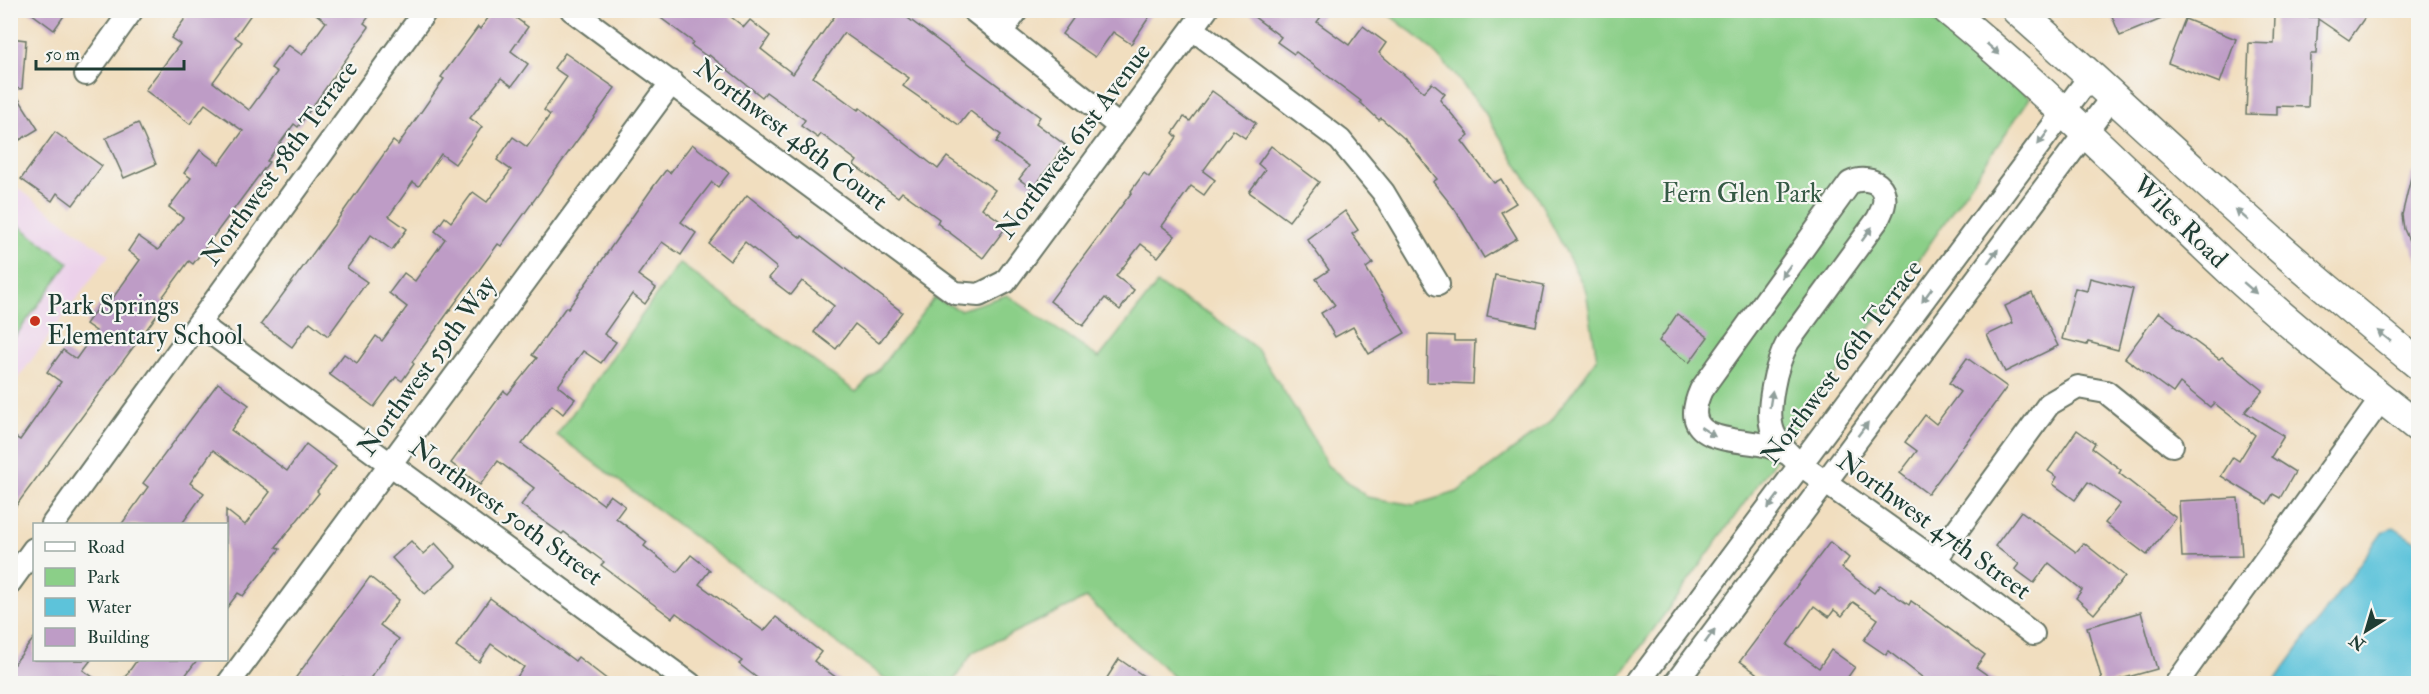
<svg xmlns="http://www.w3.org/2000/svg" width="2429" height="694" font-family="'IM FELL Double Pica',serif">
	<style>
		.built { fill: #ecd1ea }
		.green { fill: #8bcf88; stroke: #55865e; stroke-width: 1.5 }
		.water { fill: #5dc3da; stroke: #3e8087; stroke-width: 1.5 }
		.building { fill: #be9cc6 }
		.lines { fill: none; stroke-linecap: round; stroke-linejoin: round }
		.minor-casing { stroke: #687565; stroke-width: 26 }
		.major-casing { stroke: #687565; stroke-width: 33 }
		.minor { stroke: #fff; stroke-width: 22 }
		.major { stroke: #fff; stroke-width: 30 }
		.oneway { fill: #8f9e9a }
		.poi-dot { fill: #c8321e; stroke: #f6f6f2; stroke-width: 2 }
		.labels { text-anchor: middle; dominant-baseline: central; stroke-width: 4.5; stroke-linejoin: round; paint-order: stroke }
		.street-label { font-size: 26px; fill: #1f3d34; stroke: #f6f6f2 }
		.park-label { font-size: 26px; fill: #355a45; stroke: #f6f6f2 }
		.poi-label { font-size: 26px; fill: #1f3d34; stroke: #f6f6f2; text-anchor: start }
	</style>
	<rect width="100%" height="100%" fill="#f6f6f2"/>
	<filter id="ink" filterUnits="userSpaceOnUse"><feTurbulence type="fractalNoise" baseFrequency=".0167" numOctaves="2"/><feDisplacementMap in="SourceGraphic" scale="12" xChannelSelector="R" yChannelSelector="G"/><feConvolveMatrix kernelMatrix="1 2 1 2 8 2 1 2 1" color-interpolation-filters="sRGB"/></filter>
	<filter id="wash" filterUnits="userSpaceOnUse"><feTurbulence type="fractalNoise" baseFrequency=".008" numOctaves="4" result="noise"/><feDisplacementMap in="SourceGraphic" scale="24" xChannelSelector="R" yChannelSelector="G"/><feGaussianBlur stdDeviation="1.35" result="paint"/><feColorMatrix in="noise" values="0 0 0 0 0 0 0 0 0 0 0 0 0 0 0 0 0 1.4 0 .05"/><feComposite in="paint" operator="in"/></filter>
	<g filter="url(#wash)">
		<rect width="100%" height="100%" fill="#f1debf"/>
		<!-- built -->
		<polygon class="built" points="11,183 109,255 11,388"/>
		<!-- green -->
		<g class="green">
			<polygon points="1384,11 1922,11 2030,98 1909,274 1615,683 1181,683 1086,598 973,652 952,683 891,683 557,435 679,263 856,392 879,369 934,298 960,310 1007,295 1099,358 1157,284 1210,314 1257,349 1310,432 1327,465 1367,497 1414,505 1457,492 1551,421 1597,359 1586,291 1538,198 1484,111 1451,70 1424,42"/>
			<polygon points="11,220 69,263 11,342"/>
		</g>
		<!-- water -->
		<polygon class="water" points="2394,527 2418,543 2418,683 2273,683 2382,533"/>
		<g id="blocks">
			<!-- building -->
			<g class="building">
				<polygon points="27,10 68,10 54,30"/>
				<polygon points="200,10 254,10 235,37 242,42 213,82 249,110 277,72 271,68 288,45 302,55 326,22 311,10 374,10 364,23 369,27 298,127 294,124 267,161 269,162 193,264 189,261 161,299 166,303 10,514 10,434 20,440 61,382 47,372 63,350 76,359 96,331 86,324 104,298 110,302 140,260 128,251 138,236 158,250 183,218 169,207 191,178 184,173 200,150 219,164 243,131 205,104 190,124 145,90 180,44 171,38 189,13 195,17"/>
				<polygon points="494,10 505,10 528,27 511,51 528,64 512,86 501,78 470,118 482,127 455,164 441,154 419,186 413,182 389,216 407,229 392,250 371,235 347,268 367,282 328,336 310,322 292,347 261,324 336,222 393,141 398,145 444,79 441,77 478,27 480,29"/>
				<polygon points="650,10 722,10 744,27 750,20 770,36 761,49 793,74 839,10 897,10 1040,117 1036,123 1065,145 1033,189 1019,179 1029,166 996,142 1001,135 970,111 959,125 903,86 909,78 844,33 813,77 858,110 860,108 938,169 947,157 995,190 982,208 1007,226 983,258 937,223 939,219 902,192 898,197 854,165 857,161 821,134 818,138 801,126 805,120 766,92 762,97 709,55 708,57 691,45 693,42"/>
				<polygon points="1079,10 1154,10 1131,44 1113,32 1095,57 1062,34"/>
				<polygon points="1245,10 1326,10 1317,22 1349,45 1363,26 1386,43 1379,53 1424,92 1432,83 1445,94 1440,100 1469,135 1462,141 1494,183 1501,179 1516,203 1501,212 1517,238 1484,258 1456,211 1433,182 1437,179 1407,141 1381,118 1379,120 1360,102 1361,101 1296,52 1294,54 1277,42 1281,37"/>
				<polygon points="2126,10 2181,10 2181,11 2120,36 2112,16"/>
				<polygon points="2306,10 2370,10 2349,40 2318,19 2316,54 2310,54 2308,107 2277,106 2277,115 2246,114 2249,43 2274,44 2275,15 2316,17"/>
				<polygon points="2185,19 2236,39 2220,83 2168,63"/>
				<polygon points="10,38 26,40 22,89 12,88 38,129 10,146"/>
				<polygon points="565,53 615,88 501,246 498,244 412,362 414,364 402,381 396,377 374,407 329,374 344,354 357,363 376,336 382,341 407,307 389,293 404,273 415,281 445,239 435,231 445,217 451,222 473,192 487,202 511,170 497,160 513,137 527,147 550,115 544,110 567,77 554,68"/>
				<polygon points="1212,91 1256,123 1245,138 1233,130 1203,171 1215,180 1204,195 1191,186 1162,226 1175,236 1158,257 1141,244 1116,276 1134,290 1120,310 1105,298 1083,326 1050,301 1132,192 1131,191 1144,173 1149,177 1177,137 1173,133 1184,117 1190,121"/>
				<polygon points="138,123 156,164 124,178 106,138"/>
				<polygon points="55,132 102,166 73,205 57,193 52,201 21,179"/>
				<polygon points="692,144 729,173 718,187 712,182 681,222 696,233 681,255 662,242 638,275 656,288 645,304 632,294 604,334 616,342 601,363 583,351 558,386 575,399 563,414 552,405 522,444 603,504 610,495 625,506 616,518 647,542 644,546 677,572 691,555 710,570 699,584 764,631 776,617 821,652 814,661 845,684 765,684 739,664 742,661 676,613 672,618 601,565 604,562 564,532 562,534 521,505 534,488 498,461 480,485 451,463 504,391 508,394 537,358 532,355 566,307 568,309 653,187 666,170 670,173"/>
				<polygon points="1271,146 1319,182 1289,221 1249,192 1265,170 1258,164"/>
				<polygon points="2412,173 2418,174 2418,261 2404,229 2402,215"/>
				<polygon points="747,195 801,238 802,236 902,312 879,343 855,324 836,349 814,332 834,306 802,281 791,295 769,278 777,268 745,242 730,261 709,244"/>
				<polygon points="1345,211 1358,230 1352,234 1373,263 1366,268 1405,333 1369,354 1353,327 1335,337 1321,313 1335,305 1316,279 1329,270 1307,239"/>
				<polygon points="1495,275 1544,285 1536,326 1487,316"/>
				<polygon points="2090,278 2133,289 2118,350 2088,342 2087,345 2062,339 2075,288 2087,291"/>
				<polygon points="2032,293 2058,346 2005,372 1987,335 2013,323 2005,306"/>
				<polygon points="2159,312 2175,324 2174,326 2219,359 2222,357 2263,390 2245,412 2284,436 2271,457 2295,472 2280,498 2273,494 2267,504 2221,476 2233,457 2239,461 2255,435 2214,403 2210,407 2180,383 2173,393 2125,358"/>
				<polygon points="1677,314 1708,337 1689,363 1659,341"/>
				<polygon points="1428,335 1454,336 1454,341 1475,341 1473,384 1427,382"/>
				<polygon points="1967,358 2007,387 1928,494 1900,473 1917,451 1905,442 1925,415 1936,424 1960,392 1949,383"/>
				<polygon points="218,383 249,405 231,430 287,471 306,444 336,467 317,491 319,493 276,547 280,549 243,596 238,593 226,609 226,510 245,525 270,492 213,450 190,483 204,493 181,525 121,525 148,487 143,483"/>
				<polygon points="2077,430 2095,443 2092,448 2121,470 2119,473 2176,518 2147,555 2105,523 2120,504 2088,482 2075,500 2053,484 2057,477 2048,471"/>
				<polygon points="2238,498 2242,556 2182,557 2179,501"/>
				<polygon points="2021,511 2076,552 2084,543 2125,576 2094,614 2076,598 2082,590 2049,563 2034,583 2015,569 2019,564 1995,546"/>
				<polygon points="411,541 423,554 435,543 456,566 425,594 392,558"/>
				<polygon points="1830,542 1849,558 1842,568 1874,593 1880,585 1909,605 1911,601 1985,655 1976,667 2000,684 1931,684 1888,651 1886,655 1864,640 1878,619 1853,602 1842,616 1834,610 1829,617 1814,606 1787,645 1819,668 1831,650 1855,667 1843,684 1771,684 1740,661"/>
				<polygon points="370,577 399,600 380,625 399,639 366,684 353,684 343,677 338,684 291,684"/>
				<polygon points="490,598 575,661 578,657 613,684 512,684 524,667 491,644 479,662 456,646"/>
				<polygon points="2141,612 2157,669 2103,684 2087,627"/>
				<polygon points="34,638 34,660 91,660 83,670 103,684 10,684 10,669"/>
				<polygon points="1119,659 1155,684 1103,684"/>
				<polygon points="137,660 197,660 179,684 120,684"/>
			</g>
		</g>
	</g>
	<g filter="url(#ink)">
		<use href="#blocks" fill-opacity="0" stroke="#687565" stroke-width="1.5"/>
		<g class="lines">
			<!-- minor casing -->
			<g class="minor-casing">
				<g id="minor">
					<polyline points="572,10 955,293 979,295 1005,282 1206,10"/>
					<polyline points="973,10 1119,126"/>
					<polyline points="1193,29 1340,140 1383,192 1438,284"/>
					<polyline points="1002,31 1017,10"/>
					<polyline points="86,74 132,10"/>
					<polyline points="199,324 690,684"/>
					<path d="M1787,453c-8,-3 -15,-6 -22,-8 -33,-7 -88,-2 -64,-55l149,-207c12,-6 32,-4 34,13 2,8 -3,16 -6,23l-90,123c-8,15 -12,28 -15,45 -7,39 -3,52 28,78l134,95 98,74"/>
					<polyline points="53,524 426,10"/>
					<polyline points="1935,560 2049,404 2078,387 2106,392 2172,445"/>
					<polyline points="10,582 34,549"/>
					<polyline points="228,684 672,82"/>
					<polyline points="1637,684 2091,75"/>
					<polyline points="1675,684 2113,96"/>
					<polyline points="2176,684 2382,398"/>
				</g>
			</g>
			<!-- major casing -->
			<g class="major-casing">
				<g id="major">
					<path d="M1948,10c100,82 191,175 285,263 59,54 122,104 185,154"/>
					<path d="M2017,10c74,65 144,132 217,197 60,55 122,106 184,157"/>
				</g>
			</g>
			<!-- minor -->
			<use href="#minor" class="minor"/>
			<!-- major -->
			<use href="#major" class="major"/>
		</g>
		<!-- one-way arrows -->
		<defs><path id="oneway-solid" d="M-6-.8H1V-3.2L6.5 0L1 3.2V.8H-6Z" transform="scale(1.5)"/></defs>
		<g class="oneway">
			<use href="#oneway-solid" transform="translate(1993 49) rotate(41)"/>
			<use href="#oneway-solid" transform="translate(2043 138) rotate(127)"/>
			<use href="#oneway-solid" transform="translate(2242 215) rotate(-139)"/>
			<use href="#oneway-solid" transform="translate(1867 234) rotate(-54)"/>
			<use href="#oneway-solid" transform="translate(1993 256) rotate(-53)"/>
			<use href="#oneway-solid" transform="translate(1786 271) rotate(126)"/>
			<use href="#oneway-solid" transform="translate(2250 288) rotate(41)"/>
			<use href="#oneway-solid" transform="translate(1927 295) rotate(126)"/>
			<use href="#oneway-solid" transform="translate(2384 336) rotate(-141)"/>
			<use href="#oneway-solid" transform="translate(1771 399) rotate(-81)"/>
			<use href="#oneway-solid" transform="translate(1863 429) rotate(-53)"/>
			<use href="#oneway-solid" transform="translate(1708 432) rotate(33)"/>
			<use href="#oneway-solid" transform="translate(1773 502) rotate(127)"/>
			<use href="#oneway-solid" transform="translate(1710 636) rotate(-54)"/>
		</g>
	</g>
	<!-- markers -->
	<circle class="poi-dot" cx="35" cy="321" r="6"/>
	<g class="labels">
		<!-- street labels -->
		<g class="street-label">
			<text transform="translate(791 135) rotate(37)">Northwest 48th Court</text>
			<text transform="translate(1074 141) rotate(-53)">Northwest 61st Avenue</text>
			<text transform="translate(280 163) rotate(-54)">Northwest 58th Terrace</text>
			<text transform="translate(2180 222) rotate(44)">Wiles Road</text>
			<text transform="translate(1842 362) rotate(-53)">Northwest 66th Terrace</text>
			<text transform="translate(427 366) rotate(-54)">Northwest 59th Way</text>
			<text transform="translate(506 512) rotate(36)">Northwest 50th Street</text>
			<text transform="translate(1934 526) rotate(36)">Northwest 47th Street</text>
		</g>
		<!-- park labels -->
		<g class="park-label">
			<text x="1742" y="194">Fern Glen Park</text>
		</g>
		<!-- poi labels -->
		<g class="poi-label">
			<text x="47" y="306">Park Springs<tspan x="47" dy="30">Elementary School</tspan></text>
		</g>
	</g>
	<!-- margin -->
	<rect width="2429" height="694" fill="none" stroke="#f6f6f2" stroke-width="36"/>
	<!-- legend -->
	<rect x="33" y="523" width="195" height="138" fill="#f6f6f2" stroke="#a0aca6" stroke-width="1.5"/>
	<rect x="45" y="542" width="30" height="9" fill="#ffffff" stroke="#a0aca6" stroke-width="1.5"/>
	<text x="87" y="553" font-size="18" fill="#1f3d34">Road</text>
	<rect x="45" y="568" width="30" height="18" fill="#8bcf88" stroke="#a0aca6" stroke-width="1.5"/>
	<text x="87" y="583" font-size="18" fill="#1f3d34">Park</text>
	<rect x="45" y="598" width="30" height="18" fill="#5dc3da" stroke="#a0aca6" stroke-width="1.5"/>
	<text x="87" y="613" font-size="18" fill="#1f3d34">Water</text>
	<rect x="45" y="628" width="30" height="18" fill="#be9cc6" stroke="#a0aca6" stroke-width="1.5"/>
	<text x="87" y="643" font-size="18" fill="#1f3d34">Building</text>
	<!-- north arrow -->
	<g transform="translate(2366 631) rotate(217)" stroke="#f6f6f2" stroke-width="4.5" paint-order="stroke">
	<path d="M0-4.5L10 22L0 15L-10 22Z" fill="#1f3d34"/>
	<text y="-9" font-size="16" font-weight="bold" text-anchor="middle" fill="#1f3d34">N</text>
	</g>
	<!-- scale -->
	<path d="M36 60v9h148v-9" fill="none" stroke="#1f3d34" stroke-width="3"/>
	<text x="45" y="60" font-size="18" fill="#1f3d34" stroke="#f6f6f2" stroke-width="4.5" paint-order="stroke">50 m</text>
</svg>
